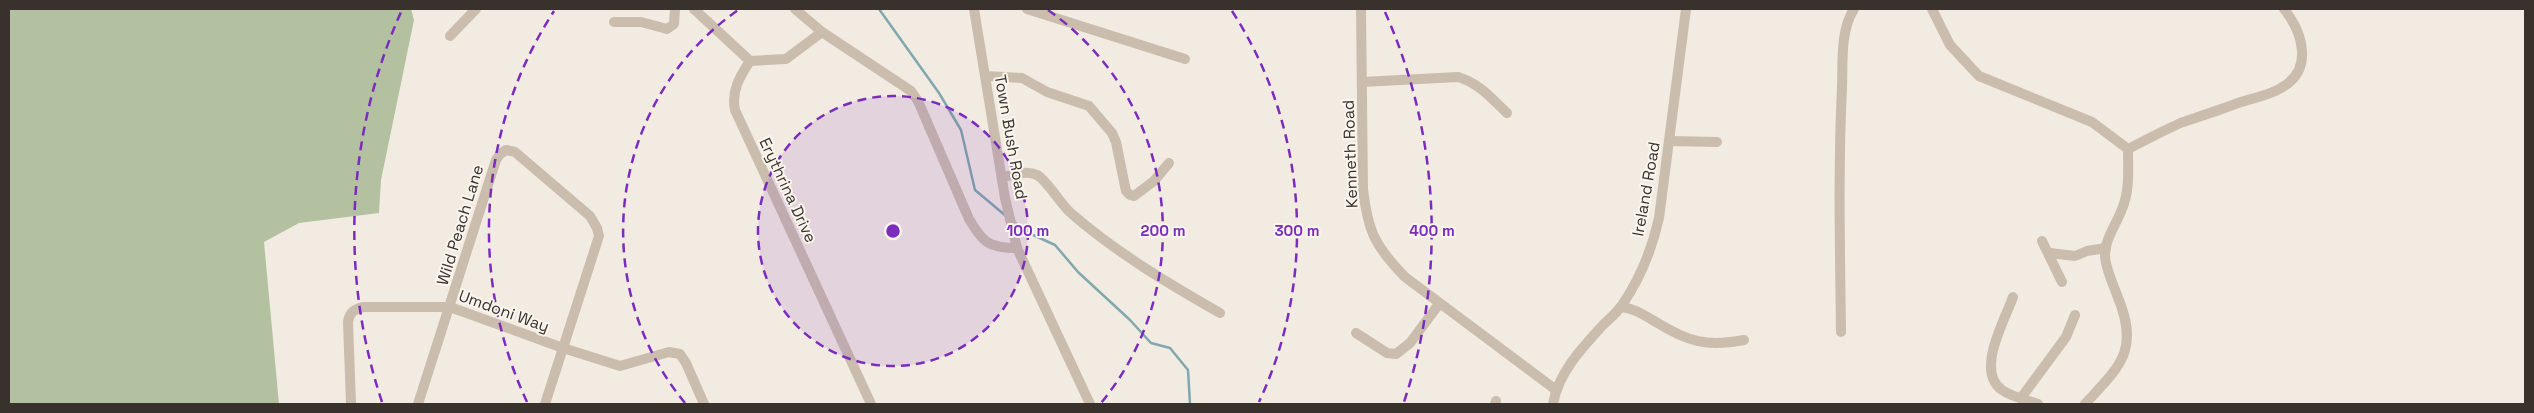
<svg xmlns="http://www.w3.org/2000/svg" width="2534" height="413" font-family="'Space Grotesk',sans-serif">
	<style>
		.green { fill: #b4c1a1 }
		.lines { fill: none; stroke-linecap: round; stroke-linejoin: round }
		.stream { stroke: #81a8ae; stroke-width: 2.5 }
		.minor { stroke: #cabdad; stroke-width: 10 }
		.ring { fill: none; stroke: #7b2cbf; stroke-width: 2.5; stroke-dasharray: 9 6 }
		.labels { text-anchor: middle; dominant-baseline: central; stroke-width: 4; stroke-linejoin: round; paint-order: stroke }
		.street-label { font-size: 16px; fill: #39312b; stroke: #faf5ed }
		.centre { fill: #7b2cbf; stroke: #faf5ed; stroke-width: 2.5 }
		.ring-label { font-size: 15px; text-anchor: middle; font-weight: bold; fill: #7b2cbf; stroke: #faf5ed; stroke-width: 4; stroke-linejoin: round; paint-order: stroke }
	</style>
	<rect width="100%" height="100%" fill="#f2ebe1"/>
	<!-- green -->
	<polygon class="green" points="9,9 411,9 414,20 381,180 379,213 299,223 264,242 279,404 9,404"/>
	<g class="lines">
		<!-- stream -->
		<g class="stream">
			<polyline points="879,9 939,93 961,130 975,190 1006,216"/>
			<polyline points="1014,222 1031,234 1055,245 1078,272 1130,320 1151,343 1170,348 1188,370 1190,404"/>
		</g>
		<!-- minor -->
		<g class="minor">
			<polyline points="694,9 750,61"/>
			<path d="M795,9l27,23 89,59 7,10 51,118c14,24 20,29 48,29"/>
			<polyline points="974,9 1005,198 1017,248 1090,404"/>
			<polyline points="1027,9 1185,59"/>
			<path d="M1361,9l2,180c5,43 12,57 42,88l151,113"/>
			<path d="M1932,9l18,36 29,31 113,46 36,27c18,-9 36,-19 55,-27 18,-6 37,-12 55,-19 14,-5 30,-7 43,-15 33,-18 22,-55 3,-79"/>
			<polyline points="614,22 641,22 667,29 674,24 675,9"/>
			<path d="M822,32l-36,27 -36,2c-10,15 -19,30 -15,49l136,294"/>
			<polyline points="450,36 476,9"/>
			<polyline points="986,76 1022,78 1047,92 1089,106 1112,133 1116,142 1126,191 1130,195 1134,196 1154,181 1169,163"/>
			<path d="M1362,82l96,-5c21,6 34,22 49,36"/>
			<polyline points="1670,141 1717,142"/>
			<path d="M1003,177c10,-2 24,-7 34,-2 10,5 24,30 35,39 45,39 97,70 148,99"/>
			<polyline points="2042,241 2062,282"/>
			<polyline points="2050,253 2075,256 2087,251 2106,248"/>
			<path d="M2013,297c-8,23 -38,74 -11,93 10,7 25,10 36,14"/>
			<path d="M1621,307c13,1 23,8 35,15 32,20 51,25 88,18"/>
			<path d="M1841,332c-1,-82 -3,-163 1,-245 1,-25 -2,-56 12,-78"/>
			<polyline points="1356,333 1387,353 1396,354 1410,343 1439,304"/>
			<polyline points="2021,398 2066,337 2075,315"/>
			<path d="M351,404l-3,-82c1,-9 6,-13 15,-15h87l113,41 57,18 49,-14 11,2 6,9 18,41"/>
			<polyline points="418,404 496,160 500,154 506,150 515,152 590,216 597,228 599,236 545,404"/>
			<polyline points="1495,404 1496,401"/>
			<path d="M1553,404c5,-31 29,-56 50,-79 6,-6 14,-12 19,-20 18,-26 30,-56 37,-87l27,-209"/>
			<path d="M2085,404c36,-39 55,-54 32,-109 -4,-11 -12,-28 -12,-40 0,-16 11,-30 17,-46 8,-19 6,-40 6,-60"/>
		</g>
	</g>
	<!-- distance rings -->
	<circle cx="893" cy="231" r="135" fill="#7b2cbf" fill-opacity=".12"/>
	<g class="ring">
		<circle cx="893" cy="231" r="135"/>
		<path d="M685 403A270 270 0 0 1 738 10M1048 10A270 270 0 0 1 1101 403"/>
		<path d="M527 402A404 404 0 0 1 554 11M1232 11A404 404 0 0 1 1259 402"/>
		<path d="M382 402A539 539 0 0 1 401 12M1385 12A539 539 0 0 1 1404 402"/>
	</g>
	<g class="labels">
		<!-- street labels -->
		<g class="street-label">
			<text transform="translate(1011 137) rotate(80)">Town Bush Road</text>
			<text transform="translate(1350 154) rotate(-92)">Kenneth Road</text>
			<text transform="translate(1646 189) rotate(-80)">Ireland Road</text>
			<text transform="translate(788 190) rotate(65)">Erythrina Drive</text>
			<text transform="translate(460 225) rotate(-73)">Wild Peach Lane</text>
			<text transform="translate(504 311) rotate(20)">Umdoni Way</text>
		</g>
	</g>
	<circle cx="893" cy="231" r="8" class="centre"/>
	<g class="ring-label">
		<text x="1028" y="236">100 m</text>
		<text x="1163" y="236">200 m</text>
		<text x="1297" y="236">300 m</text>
		<text x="1432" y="236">400 m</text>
	</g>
	<!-- border -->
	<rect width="2534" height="413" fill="none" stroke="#39312b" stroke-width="20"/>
</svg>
